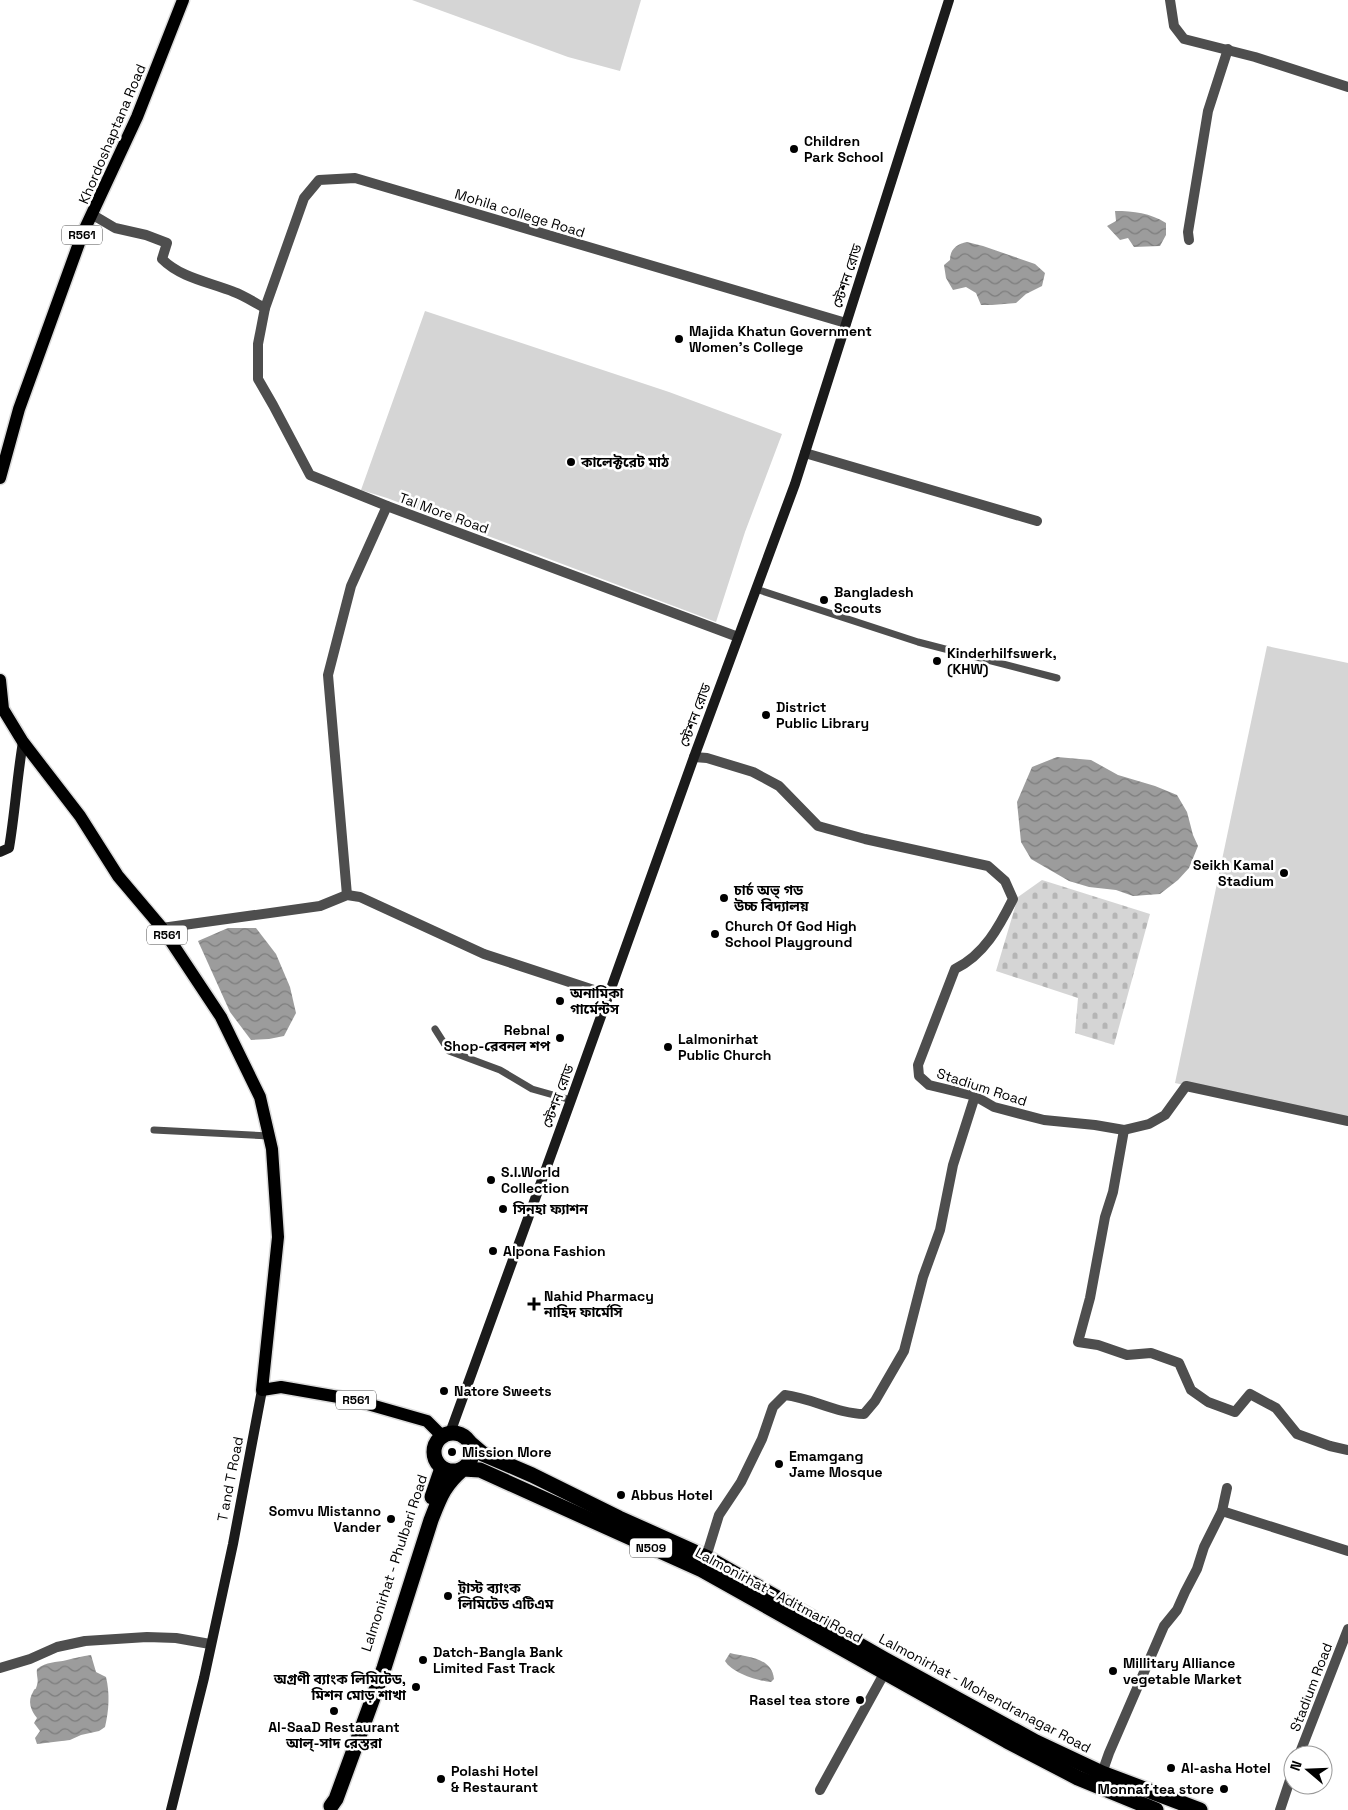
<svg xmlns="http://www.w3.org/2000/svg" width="1348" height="1810" font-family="'Space Grotesk','Noto Sans Bengali',sans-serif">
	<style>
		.cemetery { fill: url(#cemetery-stones) }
		.park { fill: #d5d5d5 }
		.water { fill: url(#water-waves) }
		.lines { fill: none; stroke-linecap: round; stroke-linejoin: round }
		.primary-casing { stroke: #dbdbdb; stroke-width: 15 }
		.highway-casing { stroke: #dbdbdb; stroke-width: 18 }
		.lane { stroke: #4e4e4e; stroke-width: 7 }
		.street { stroke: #4e4e4e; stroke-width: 10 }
		.secondary { stroke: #1b1b1b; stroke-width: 10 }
		.primary { stroke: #000; stroke-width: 12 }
		.highway { stroke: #000; stroke-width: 15 }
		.poi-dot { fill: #000; stroke: #fff; stroke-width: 2 }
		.labels { text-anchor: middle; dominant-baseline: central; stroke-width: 5; stroke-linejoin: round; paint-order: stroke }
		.shield { fill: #fff; stroke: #4c4c4c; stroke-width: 1 }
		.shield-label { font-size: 12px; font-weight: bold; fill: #000 }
		.street-label { font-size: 14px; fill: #000; stroke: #fff }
		.poi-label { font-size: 14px; font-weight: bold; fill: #000; stroke: #fff; text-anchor: start }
	</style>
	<defs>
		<pattern id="cemetery-stones" width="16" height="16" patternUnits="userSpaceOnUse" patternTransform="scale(1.25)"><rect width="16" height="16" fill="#d5d5d5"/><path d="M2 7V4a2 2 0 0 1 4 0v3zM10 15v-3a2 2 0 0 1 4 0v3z" fill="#b5b5b5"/></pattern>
		<pattern id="water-waves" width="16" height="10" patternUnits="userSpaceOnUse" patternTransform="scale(1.25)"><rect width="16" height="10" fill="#9c9c9c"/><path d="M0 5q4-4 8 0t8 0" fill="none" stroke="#7d7d7d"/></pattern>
	</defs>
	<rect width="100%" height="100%" fill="#fff"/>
	<!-- cemetery -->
	<polygon class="cemetery" points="1042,880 1150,914 1114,1045 1075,1033 1078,998 996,971 1018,897"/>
	<!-- park -->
	<g class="park">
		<polygon points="412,0 641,0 620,71 568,57"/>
		<polygon points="425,311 669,392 782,434 745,532 716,622 387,498 361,490"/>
		<polygon points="1267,646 1348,663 1348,1121 1175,1083"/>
	</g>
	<!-- water -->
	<g class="water">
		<path d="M1115,211c19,0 35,2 51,12v12l-6,11 -26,1 -6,-9 -8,2 -13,-14 9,-5z"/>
		<path d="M967,242l16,4 52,18 10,9 -3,13 -16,8 -10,9 -24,2h-11l-5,-12 -10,-6 -13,3 -7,-12 -2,-13 6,-5c0,-11 7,-16 17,-18z"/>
		<polygon points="1057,757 1091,760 1118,775 1155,786 1177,795 1187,812 1193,835 1198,846 1189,868 1178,880 1160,894 1133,896 1116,890 1089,887 1069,881 1031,859 1021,842 1017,802 1032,767"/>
		<polygon points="228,928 256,928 276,954 290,987 296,1013 284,1036 269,1039 251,1040 230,1012 198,941"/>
		<path d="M730,1653c16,4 42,4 44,26l-3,3c-13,-1 -39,-9 -46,-21z"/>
		<path d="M91,1655l5,17 10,5c4,17 3,33 -1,50l-6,4 -18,4 -11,5 -33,4 -2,-6 5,-7 -6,-8 3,-5c-6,-7 -10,-17 -4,-26 3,-6 2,0 4,-7 2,-5 -1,-10 0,-16 10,-8 18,-6 30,-9 8,-2 15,-4 24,-5z"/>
	</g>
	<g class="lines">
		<!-- primary casing -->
		<g class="primary-casing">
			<g id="primary">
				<polyline points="0,478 19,409 82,235 137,117 183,0"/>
				<polyline points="0,680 3,709 23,742 80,816 118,876 162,928 221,1017 260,1097 272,1149 278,1237 262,1390 281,1387 350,1399 427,1421 442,1436"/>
			</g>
		</g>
		<!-- highway casing -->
		<g class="highway-casing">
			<g id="highway">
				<circle cx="453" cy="1452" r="19"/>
				<polyline points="469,1442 483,1454 532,1475 619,1518 706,1557 884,1659 1036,1742 1102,1773 1200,1810"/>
				<polyline points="432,1497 442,1468"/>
				<path d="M331,1806l5,-7 48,-131 47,-148c9,-23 13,-35 32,-51l17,1 222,100 305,171 71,37 78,32"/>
			</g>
		</g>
		<!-- lane -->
		<g class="lane">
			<polyline points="756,589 918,642 1057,678"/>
			<polyline points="435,1029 449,1051 500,1070 532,1089 571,1100"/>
			<polyline points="154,1130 270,1136"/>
		</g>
		<!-- street -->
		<g class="street">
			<polyline points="1170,0 1174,26 1184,39 1255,57 1348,87"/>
			<path d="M93,215l22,13 31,7 21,8 -5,16c19,19 47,23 72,33 11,4 21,11 31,16"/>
			<polyline points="1189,240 1188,232 1208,111 1228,49"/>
			<polyline points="805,453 1037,521"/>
			<polyline points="738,637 387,506 310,475 273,405 258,379 258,344 265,308 304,198 319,180 355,178 846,323"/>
			<path d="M694,757l13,1 46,14 26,14 39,40 47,13 123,27 17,15 8,18c-14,28 -29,56 -58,70l-37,96 1,11 10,9 46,11 19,11 50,13 51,5 29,5 25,-6 16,-9 21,-29 162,35"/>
			<polyline points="347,895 328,675 351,586 387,506"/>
			<polyline points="162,928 320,906 347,895 360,897 484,954 609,995"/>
			<polyline points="1124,1130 1113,1192 1105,1217 1090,1298 1078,1342 1098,1345 1127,1355 1151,1353 1179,1363 1191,1390 1208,1402 1235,1412 1250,1394 1276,1408 1297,1434 1330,1446 1348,1450"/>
			<polyline points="1222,1511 1348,1551"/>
			<path d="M706,1557l13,-42 22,-33 21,-43 11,-32 12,-12c27,3 53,19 79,19l11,-13 29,-50 19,-74 17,-47 13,-65 22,-69"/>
			<polyline points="0,1668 30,1659 57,1647 85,1641 147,1637 176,1638 210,1644"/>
			<polyline points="1299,1755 1348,1629"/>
			<polyline points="1102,1773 1109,1753 1164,1626 1177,1610 1185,1592 1197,1569 1204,1547 1222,1511 1227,1488"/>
			<polyline points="820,1790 885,1672"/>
			<polyline points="1280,1810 1293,1771"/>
		</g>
		<!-- secondary -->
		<g class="secondary">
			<path d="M0,852l9,-4c6,-35 8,-71 14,-106"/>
			<polyline points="450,1433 571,1100 694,757 795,484 949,0"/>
			<polyline points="171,1810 204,1678 233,1544 262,1390"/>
		</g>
		<!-- primary -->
		<use href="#primary" class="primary"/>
		<!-- highway -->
		<use href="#highway" class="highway"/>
	</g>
	<!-- markers -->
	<g class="poi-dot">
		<circle cx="794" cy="149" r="5"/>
		<circle cx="679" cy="339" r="5"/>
		<circle cx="571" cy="462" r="5"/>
		<circle cx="824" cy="600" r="5"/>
		<circle cx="937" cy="661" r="5"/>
		<circle cx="766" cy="715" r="5"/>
		<circle cx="1284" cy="873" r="5"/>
		<circle cx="724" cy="898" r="5"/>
		<circle cx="715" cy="934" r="5"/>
		<circle cx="560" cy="1001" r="5"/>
		<circle cx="560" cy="1038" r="5"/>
		<circle cx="668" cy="1047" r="5"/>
		<circle cx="491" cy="1180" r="5"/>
		<circle cx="503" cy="1209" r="5"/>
		<circle cx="493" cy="1251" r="5"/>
		<path d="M531.5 1296.5h5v5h5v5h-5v5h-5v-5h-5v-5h5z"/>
		<circle cx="444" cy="1391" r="5"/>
		<circle cx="452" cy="1452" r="5"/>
		<circle cx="779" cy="1464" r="5"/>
		<circle cx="621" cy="1495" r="5"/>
		<circle cx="391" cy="1519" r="5"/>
		<circle cx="448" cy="1596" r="5"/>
		<circle cx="423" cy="1660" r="5"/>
		<circle cx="1113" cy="1671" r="5"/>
		<circle cx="416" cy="1687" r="5"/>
		<circle cx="860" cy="1700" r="5"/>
		<circle cx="334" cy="1711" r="5"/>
		<circle cx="1171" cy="1768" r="5"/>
		<circle cx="441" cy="1779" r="5"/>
		<circle cx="1224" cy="1789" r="5"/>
	</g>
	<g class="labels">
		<!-- shield labels -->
		<g class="shield">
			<rect x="62" y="225.5" width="40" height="19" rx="4"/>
			<rect x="147" y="925.5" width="40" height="19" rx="4"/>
			<rect x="336" y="1390.5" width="40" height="19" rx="4"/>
			<rect x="630" y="1538.5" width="42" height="19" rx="4"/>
		</g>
		<g class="shield-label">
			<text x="82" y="235">R561</text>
			<text x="167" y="935">R561</text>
			<text x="356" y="1400">R561</text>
			<text x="651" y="1548">N509</text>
		</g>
		<!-- street labels -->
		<g class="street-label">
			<text transform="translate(112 134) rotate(-67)">Khordoshaptana Road</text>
			<text transform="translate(520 213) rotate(17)">Mohila college Road</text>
			<text transform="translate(847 276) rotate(-72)">স্টেশন রোড</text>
			<text transform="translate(444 513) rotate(20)">Tal More Road</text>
			<text transform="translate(695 715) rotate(-70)">স্টেশন রোড</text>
			<text transform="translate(982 1087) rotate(18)">Stadium Road</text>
			<text transform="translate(558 1096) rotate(-70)">স্টেশন রোড</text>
			<text transform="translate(230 1479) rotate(-79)">T and T Road</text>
			<text transform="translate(394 1563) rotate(-72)">Lalmonirhat - Phulbari Road</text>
			<text transform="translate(779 1595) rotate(28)">Lalmonirhat - Aditmari Road</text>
			<text transform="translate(1311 1687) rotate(-69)">Stadium Road</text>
			<text transform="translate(985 1693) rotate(28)">Lalmonirhat - Mohendranagar Road</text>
		</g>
		<!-- poi labels -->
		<g class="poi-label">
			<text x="804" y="141">Children<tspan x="804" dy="16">Park School</tspan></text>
			<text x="689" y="331">Majida Khatun Government<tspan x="689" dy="16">Women's College</tspan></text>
			<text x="581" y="462">কালেক্টরেট মাঠ</text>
			<text x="834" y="592">Bangladesh<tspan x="834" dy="16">Scouts</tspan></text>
			<text x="947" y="653">Kinderhilfswerk,<tspan x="947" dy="16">(KHW)</tspan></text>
			<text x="776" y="707">District<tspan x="776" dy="16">Public Library</tspan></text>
			<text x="1274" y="865" text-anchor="end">Seikh Kamal<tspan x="1274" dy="16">Stadium</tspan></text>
			<text x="734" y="890">চার্চ অভ্ গড<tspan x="734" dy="16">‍উচ্চ বিদ্যালয়</tspan></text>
			<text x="725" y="926">Church Of God High<tspan x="725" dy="16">School Playground</tspan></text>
			<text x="570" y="993">অনামিকা<tspan x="570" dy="16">গার্মেন্টস</tspan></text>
			<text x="550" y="1030" text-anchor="end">Rebnal<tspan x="550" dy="16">Shop-রেবনল শপ</tspan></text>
			<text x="678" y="1039">Lalmonirhat<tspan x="678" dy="16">Public Church</tspan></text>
			<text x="501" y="1172">S.I.World<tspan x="501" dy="16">Collection</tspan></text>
			<text x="513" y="1209">সিনহা ফ্যাশন</text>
			<text x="503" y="1251">Alpona Fashion</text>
			<text x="544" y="1296">Nahid Pharmacy<tspan x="544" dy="16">নাহিদ ফার্মেসি</tspan></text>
			<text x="454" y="1391">Natore Sweets</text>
			<text x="462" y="1452">Mission More</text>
			<text x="789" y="1456">Emamgang<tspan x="789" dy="16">Jame Mosque</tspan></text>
			<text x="631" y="1495">Abbus Hotel</text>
			<text x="381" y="1511" text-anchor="end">Somvu Mistanno<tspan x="381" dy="16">Vander</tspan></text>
			<text x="458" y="1588">ট্রাস্ট ব্যাংক<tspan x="458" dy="16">লিমিটেড এটিএম</tspan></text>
			<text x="433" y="1652">Datch-Bangla Bank<tspan x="433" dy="16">Limited Fast Track</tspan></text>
			<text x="1123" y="1663">Millitary Alliance<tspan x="1123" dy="16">vegetable Market</tspan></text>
			<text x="406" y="1679" text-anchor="end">অগ্রণী ব্যাংক লিমিটেড,<tspan x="406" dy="16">মিশন মোড় শাখা</tspan></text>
			<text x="850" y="1700" text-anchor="end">Rasel tea store</text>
			<text x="334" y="1727" text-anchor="middle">Al-SaaD Restaurant<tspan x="334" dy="16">আল্-সাদ রেস্তরা</tspan></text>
			<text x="1181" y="1768">Al-asha Hotel</text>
			<text x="451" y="1771">Polashi Hotel<tspan x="451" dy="16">&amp; Restaurant</tspan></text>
			<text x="1214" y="1789" text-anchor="end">Monnaf tea store</text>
		</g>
	</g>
	<!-- north arrow -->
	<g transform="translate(1308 1770) rotate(289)"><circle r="24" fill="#ffffff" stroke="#999999"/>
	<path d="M0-4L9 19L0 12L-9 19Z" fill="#000000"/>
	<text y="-8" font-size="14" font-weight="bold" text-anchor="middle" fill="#000000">N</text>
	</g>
</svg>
